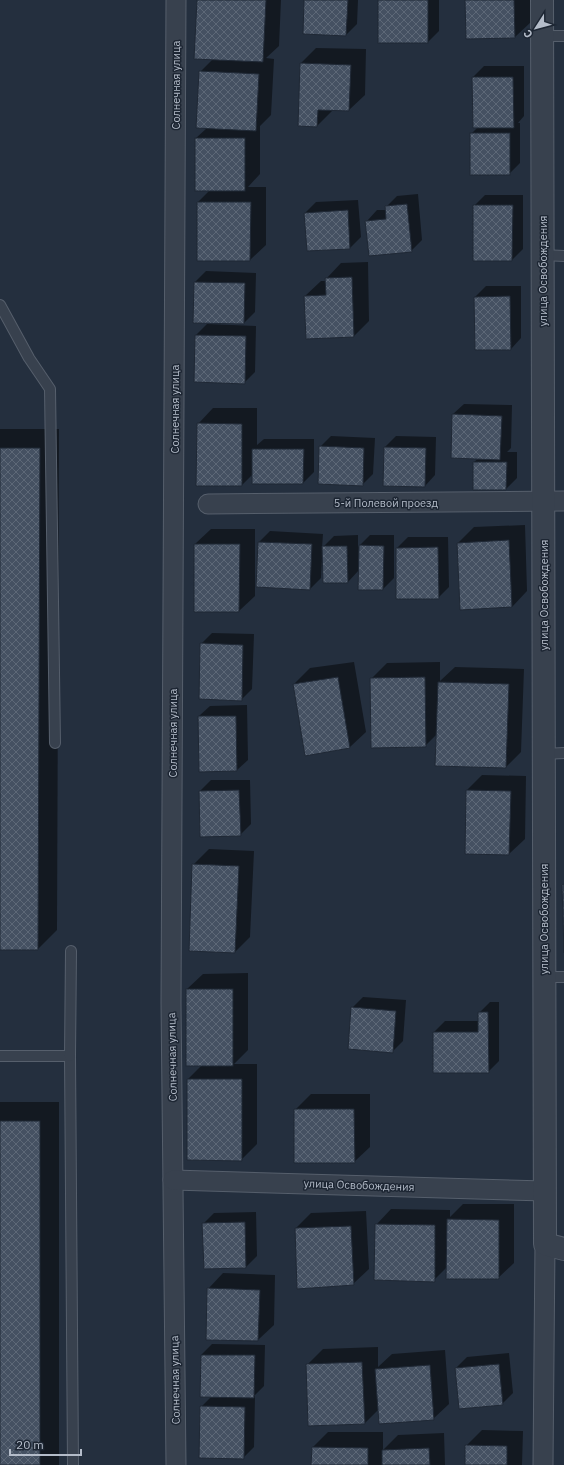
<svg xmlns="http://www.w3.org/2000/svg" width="564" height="1465" font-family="'IBM Plex Sans',sans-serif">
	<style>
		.shadow { fill: #0007 }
		.building { fill: url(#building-cross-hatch); stroke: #1f2835 }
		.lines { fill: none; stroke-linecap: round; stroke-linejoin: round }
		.service-casing { stroke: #565f6c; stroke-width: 12 }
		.minor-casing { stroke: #565f6c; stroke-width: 21 }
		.tertiary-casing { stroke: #565f6c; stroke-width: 24 }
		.service { stroke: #38414e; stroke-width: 10 }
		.minor { stroke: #38414e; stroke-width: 19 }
		.tertiary { stroke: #38414e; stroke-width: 22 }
		.labels { text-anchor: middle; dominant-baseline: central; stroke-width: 3; stroke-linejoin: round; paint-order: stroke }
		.street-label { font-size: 11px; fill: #b4bcc9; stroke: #1d2633 }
	</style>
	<defs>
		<pattern id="building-cross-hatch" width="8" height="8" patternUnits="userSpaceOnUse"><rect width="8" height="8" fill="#455162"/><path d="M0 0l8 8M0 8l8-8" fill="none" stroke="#5d6877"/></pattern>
	</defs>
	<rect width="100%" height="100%" fill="#242f3e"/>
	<!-- shadow -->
	<g class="shadow">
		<polygon points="198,0 281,0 279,46 266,58 274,59 271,115 260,126 260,174 248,187 266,187 266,245 250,260 198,202 210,190 196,138 207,128 200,72 213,59"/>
		<polygon points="305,0 358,0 357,24 346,35"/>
		<polygon points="379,0 439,0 439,31 428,42"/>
		<polygon points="466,0 530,0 531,22 515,37"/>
		<polygon points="316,48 366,49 365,95 349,110 333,110 317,126 301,63"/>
		<polygon points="484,66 524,66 524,116 518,123 520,123 520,163 509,174 471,134 478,127 473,77"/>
		<polygon points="418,194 422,240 411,251 367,221 377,210 386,210 386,207 397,196"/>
		<polygon points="485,195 523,195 523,249 512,260 474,206"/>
		<polygon points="358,200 361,237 350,248 305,213 316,202"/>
		<polygon points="368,262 369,321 354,336 305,296 321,281 326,281 326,279 341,263"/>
		<polygon points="206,271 256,273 255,312 244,323 194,322 195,282"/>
		<polygon points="486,286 521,286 521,338 511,349 475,297"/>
		<polygon points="207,324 256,326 255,372 244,383 196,335"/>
		<polygon points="464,404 512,405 511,448 507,452 517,452 517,478 506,489 474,462 479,458 453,414"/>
		<polygon points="213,408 257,408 257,445 264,439 314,439 314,472 303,483 253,474 242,485 198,424"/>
		<polygon points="0,429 59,429 57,930 38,949 0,949"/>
		<polygon points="331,436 375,438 373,474 362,485 320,447"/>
		<polygon points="396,436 436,437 435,475 425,486 385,447"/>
		<polygon points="525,525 527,591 512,607 458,543 474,527"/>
		<polygon points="211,529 255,529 255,596 239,611 195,544"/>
		<polygon points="270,531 323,534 322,548 334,536 358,535 358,547 370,535 394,535 394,578 383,589 359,570 348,582 323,557 322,557 321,578 310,589 259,542"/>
		<polygon points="408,537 448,537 449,587 438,598 397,548"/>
		<polygon points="212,633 254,634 252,689 241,700 201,644"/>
		<polygon points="354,662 366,732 350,747 306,755 294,684 310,668"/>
		<polygon points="440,662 440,681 455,667 524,669 521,752 506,767 437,734 425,746 371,679 387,663"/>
		<polygon points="247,705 248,760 237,770 199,716 210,706"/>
		<polygon points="482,775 526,776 525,839 509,854 466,853 467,790"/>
		<polygon points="211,780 250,780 251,824 240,835 200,791"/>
		<polygon points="209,849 254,851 250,937 235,952 193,865"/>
		<polygon points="248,973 248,1050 234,1064 257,1064 257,1144 241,1160 188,1079 202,1065 187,989 203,974"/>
		<polygon points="363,997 406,1000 403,1041 392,1052 352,1008"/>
		<polygon points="490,1002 499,1002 499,1061 488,1072 434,1032 445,1021 479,1021 479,1013"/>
		<polygon points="311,1094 370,1094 370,1147 354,1162 295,1110"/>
		<rect x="0" y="1102" width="59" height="363"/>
		<polygon points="463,1204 514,1204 514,1263 498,1278 447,1267 434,1280 376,1225 391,1209 450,1210 450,1217"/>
		<polygon points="366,1211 369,1269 353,1284 296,1228 311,1213"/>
		<polygon points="256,1212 257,1256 246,1267 203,1224 214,1213"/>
		<polygon points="223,1273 275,1275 274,1325 258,1340 207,1339 208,1289"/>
		<polygon points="212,1344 265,1345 264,1386 254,1396 255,1396 254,1447 243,1458 201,1407 212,1396 201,1396 201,1355"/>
		<polygon points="378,1347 378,1367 392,1354 445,1350 449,1404 433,1419 379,1409 365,1423 307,1365 323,1349"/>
		<polygon points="509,1353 513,1393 502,1404 456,1368 467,1357"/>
		<polygon points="482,1430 523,1431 522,1465 466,1465 466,1446"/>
		<polygon points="328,1432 383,1432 383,1450 398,1435 444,1433 445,1465 312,1465 312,1448"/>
	</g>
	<!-- building -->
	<g class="building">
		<polygon points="197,0 266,0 263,62 194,59"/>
		<polygon points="304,0 348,0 346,36 303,34"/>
		<rect x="378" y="0" width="50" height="43"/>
		<polygon points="465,0 514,0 515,38 466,39"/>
		<polygon points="300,63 351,65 349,111 318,110 317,127 298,126"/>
		<polygon points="199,71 259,74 256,131 196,128"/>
		<polygon points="472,77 513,77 514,128 473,128"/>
		<rect x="470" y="133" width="40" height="42"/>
		<rect x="195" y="138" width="50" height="53"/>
		<polygon points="197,202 251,202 250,261 197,261"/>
		<polygon points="407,204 412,252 369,256 365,221 386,219 385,206"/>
		<polygon points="473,205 513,205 512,261 473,261"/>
		<polygon points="348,210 350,249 307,251 304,213"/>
		<polygon points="352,277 354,337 306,339 304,296 326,295 325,278"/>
		<polygon points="194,282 245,283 244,324 193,323"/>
		<polygon points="510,296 511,350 475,350 474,297"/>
		<polygon points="195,335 246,336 245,384 194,382"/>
		<polygon points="452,414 502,416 500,460 451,458"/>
		<polygon points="197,423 242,424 242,486 196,486"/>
		<polygon points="319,446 364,448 363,486 318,484"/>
		<polygon points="384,447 426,448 425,487 383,486"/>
		<polygon points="0,448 40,448 38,950 0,950"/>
		<polygon points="252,449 304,449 303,484 252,484"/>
		<polygon points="473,462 507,462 506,490 473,490"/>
		<polygon points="509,540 512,607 460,610 457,543"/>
		<polygon points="258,542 312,544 310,590 256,587"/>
		<polygon points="194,544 240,544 239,612 194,612"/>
		<polygon points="359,545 384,546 383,590 358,590"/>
		<polygon points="322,546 347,546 348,583 323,583"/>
		<polygon points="438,547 439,599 396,599 396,548"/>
		<polygon points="200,643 243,645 242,701 199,699"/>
		<polygon points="338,677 350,748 305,756 293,684"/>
		<polygon points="425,677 426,747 371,748 370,678"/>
		<polygon points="438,682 509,684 506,768 435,766"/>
		<polygon points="198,716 236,716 237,771 199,772"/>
		<polygon points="239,790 241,836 200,837 199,791"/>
		<polygon points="466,790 511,791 509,855 465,854"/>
		<polygon points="192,864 239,866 235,953 189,951"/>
		<polygon points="564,884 564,953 562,885"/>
		<rect x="186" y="989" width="47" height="77"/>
		<polygon points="351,1007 396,1011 393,1053 348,1049"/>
		<polygon points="478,1012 488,1012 489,1073 433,1073 433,1032 478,1032"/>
		<polygon points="187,1079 242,1079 242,1161 187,1160"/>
		<polygon points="294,1109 354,1109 355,1163 294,1163"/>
		<rect x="0" y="1121" width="40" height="344"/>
		<polygon points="447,1219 499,1220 499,1279 446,1279"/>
		<polygon points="245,1222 246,1268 204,1269 202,1223"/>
		<polygon points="375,1224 435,1225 435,1282 374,1280"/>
		<polygon points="351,1226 354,1285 297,1289 295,1228"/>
		<polygon points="207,1288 260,1290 258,1341 206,1340"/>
		<polygon points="201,1355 255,1355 254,1398 200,1397"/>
		<polygon points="362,1362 365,1424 308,1426 306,1364"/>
		<polygon points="499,1364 503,1405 459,1409 455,1368"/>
		<polygon points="430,1365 434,1420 379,1424 375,1369"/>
		<polygon points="200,1406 245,1407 244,1459 199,1458"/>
		<polygon points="465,1445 507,1446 507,1465 465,1465"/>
		<polygon points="312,1447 368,1448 368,1465 311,1465"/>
		<polygon points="429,1448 430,1465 382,1465 382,1450"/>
	</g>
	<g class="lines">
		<!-- service casing -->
		<g class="service-casing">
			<g id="service">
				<polyline points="542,36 564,36"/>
				<polyline points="543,255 564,256"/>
				<polyline points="0,305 29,358 50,389 55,743"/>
				<polyline points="544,754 564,753"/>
				<polyline points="544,977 564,977"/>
				<polyline points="0,1056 70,1056 73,1465"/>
				<polyline points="70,1056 71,951"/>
			</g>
		</g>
		<!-- minor casing -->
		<g class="minor-casing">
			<g id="minor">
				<polyline points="176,0 171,1003 176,1465"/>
				<polyline points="208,504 564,501"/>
				<polyline points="173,1180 545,1191"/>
				<polyline points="543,1465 545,1244"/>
			</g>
		</g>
		<!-- tertiary casing -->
		<g class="tertiary-casing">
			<polyline id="tertiary" points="542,0 545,1244 564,1249"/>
		</g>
		<!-- service -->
		<use href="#service" class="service"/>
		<!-- minor -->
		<use href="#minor" class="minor"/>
		<!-- tertiary -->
		<use href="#tertiary" class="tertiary"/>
	</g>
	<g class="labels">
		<!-- street labels -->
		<g class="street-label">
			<text transform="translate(176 85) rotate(-90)">Солнечная улица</text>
			<text transform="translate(543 271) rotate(-90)">улица Освобождения</text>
			<text transform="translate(175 409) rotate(-90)">Солнечная улица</text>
			<text x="386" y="503">5-й Полевой проезд</text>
			<text transform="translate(544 595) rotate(-90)">улица Освобождения</text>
			<text transform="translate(173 733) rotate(-90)">Солнечная улица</text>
			<text transform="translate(544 919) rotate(-90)">улица Освобождения</text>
			<text transform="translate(172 1057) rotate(-91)">Солнечная улица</text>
			<text transform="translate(359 1185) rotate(2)">улица Освобождения</text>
			<text transform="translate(175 1380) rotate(-91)">Солнечная улица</text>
		</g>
	</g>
	<!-- north arrow -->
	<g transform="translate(536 28) rotate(234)" stroke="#1d2633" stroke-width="3" paint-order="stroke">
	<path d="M0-3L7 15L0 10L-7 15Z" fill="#b4bcc9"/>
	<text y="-6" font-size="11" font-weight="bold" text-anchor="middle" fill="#b4bcc9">С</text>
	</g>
	<!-- scale -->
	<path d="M10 1449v6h71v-6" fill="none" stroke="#b4bcc9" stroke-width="2"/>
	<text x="16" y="1449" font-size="12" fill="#b4bcc9" stroke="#1d2633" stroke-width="3" paint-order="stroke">20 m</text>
</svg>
